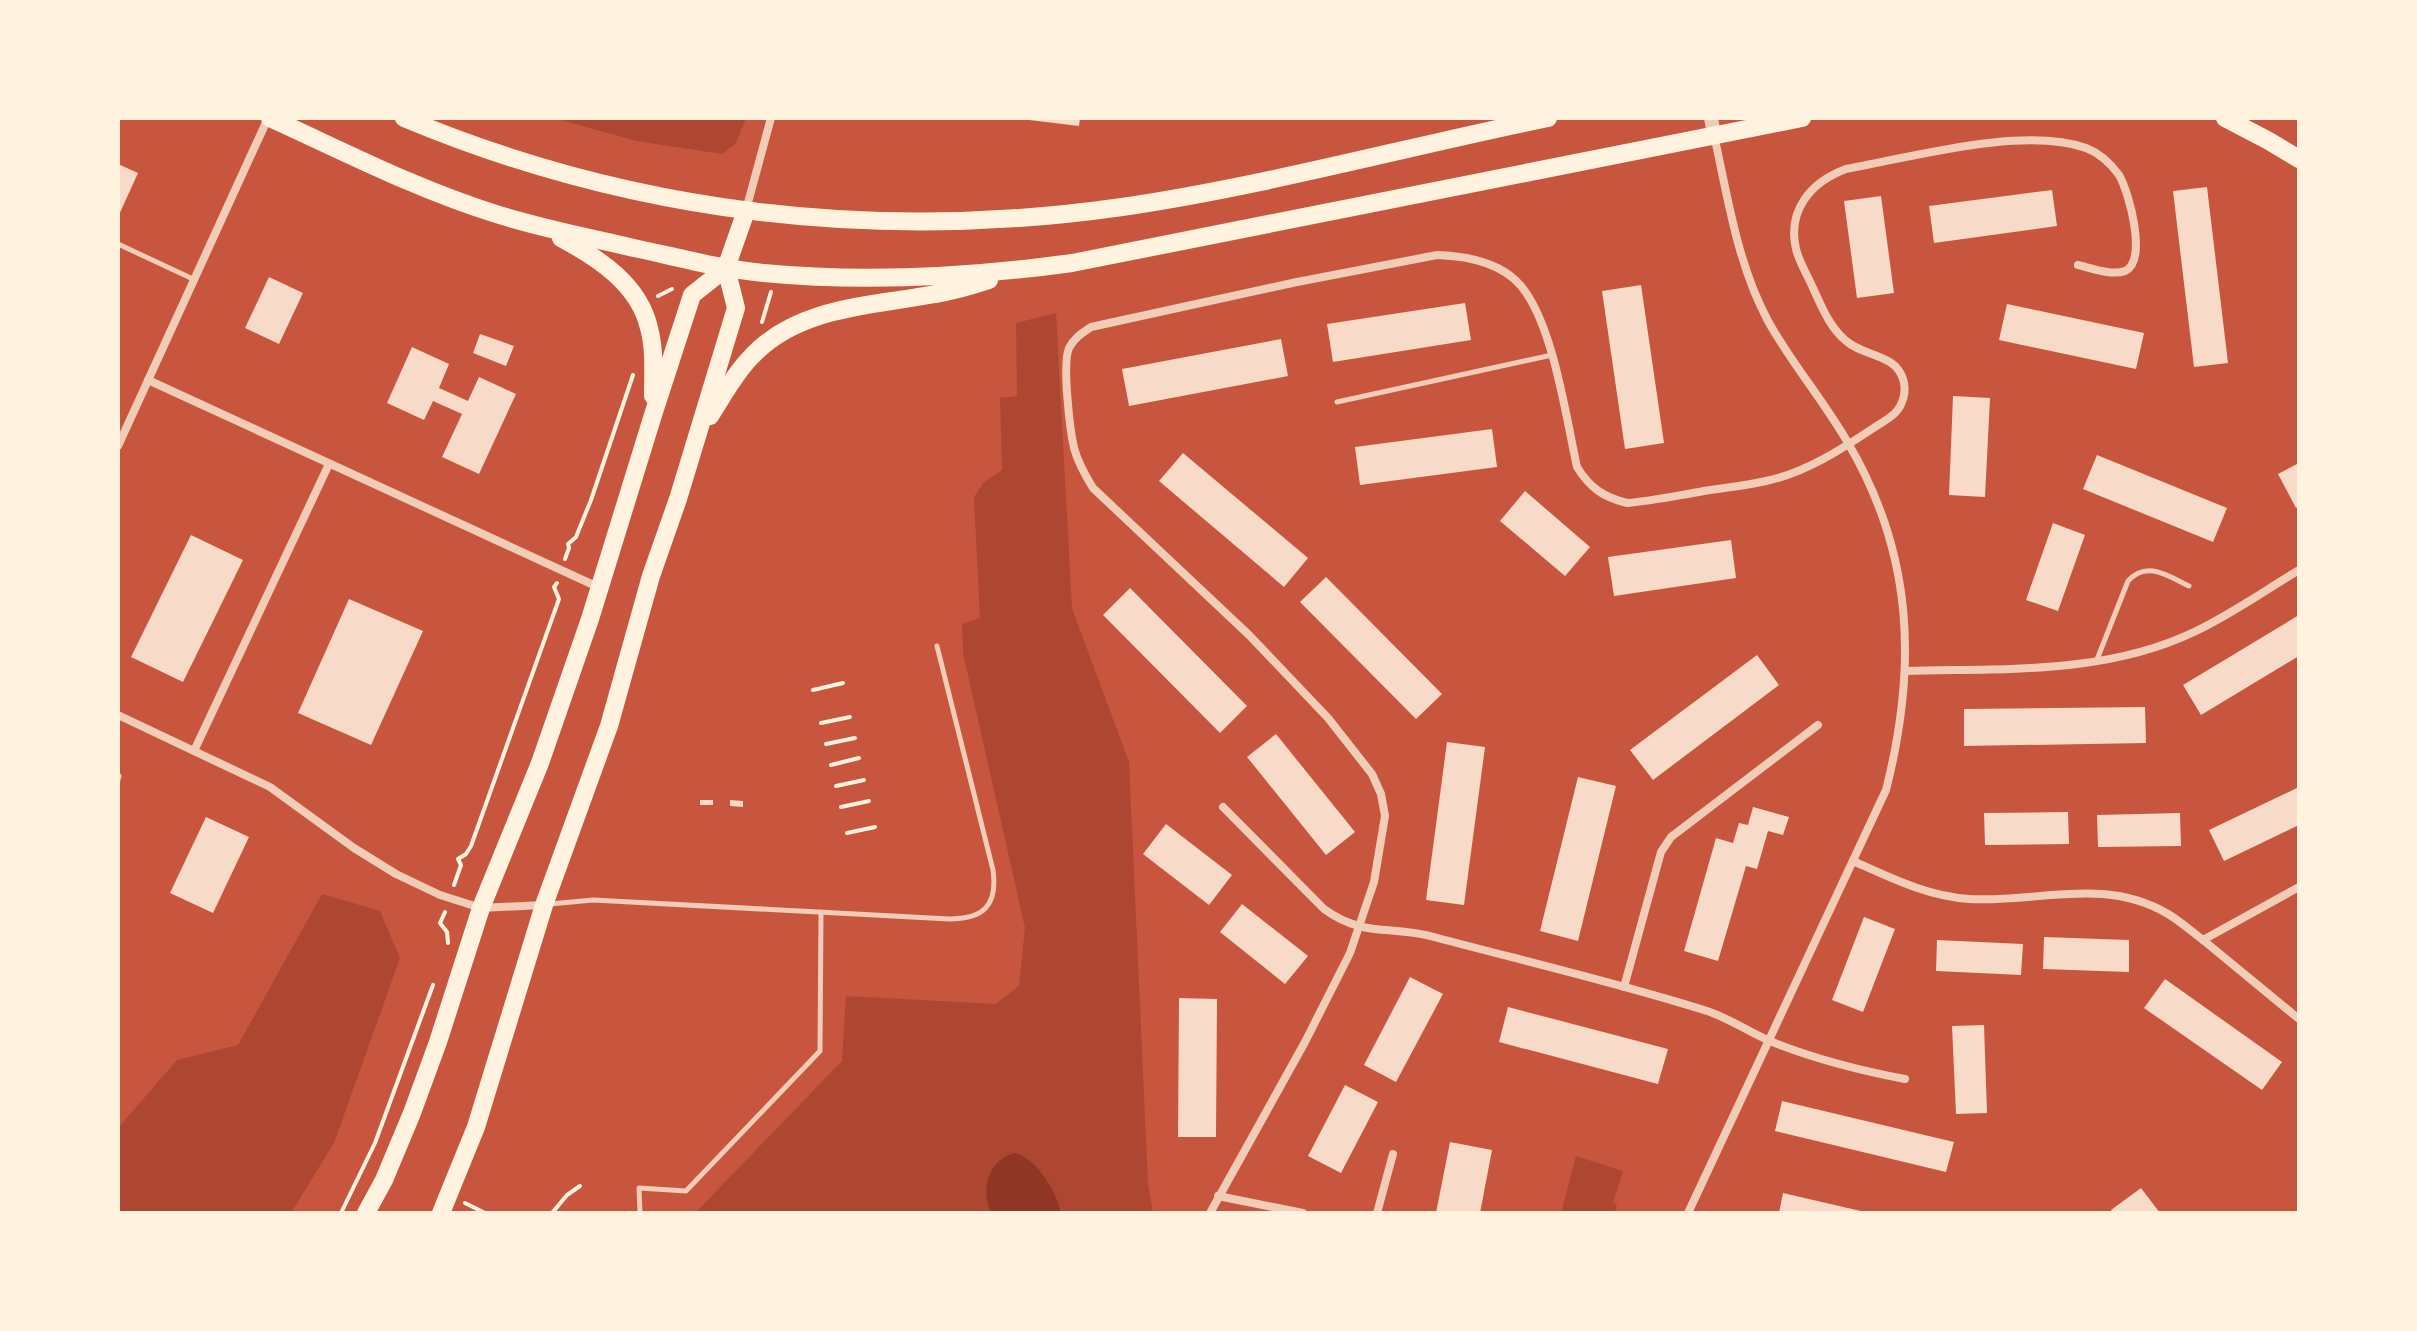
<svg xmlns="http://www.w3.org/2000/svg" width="2417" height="1331" font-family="'Alegreya Sans',sans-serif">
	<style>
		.green { fill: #ae4732 }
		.water { fill: #8f3625 }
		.building { fill: #f7dbc8 }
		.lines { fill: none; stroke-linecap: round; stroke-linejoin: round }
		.path { stroke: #fff3e0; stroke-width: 4 }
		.service { stroke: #f1ccb7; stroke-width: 5 }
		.minor { stroke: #f1ccb7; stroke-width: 8 }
		.tertiary { stroke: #f1ccb7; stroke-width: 14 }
		.primary { stroke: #fff3e0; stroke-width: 18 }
	</style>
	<rect width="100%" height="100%" fill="#c8553d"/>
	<!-- green -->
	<g class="green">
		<polygon points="554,118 746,118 736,143 722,154 636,141"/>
		<polygon points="1056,313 1072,608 1129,762 1148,1184 1153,1213 695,1213 842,1061 846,996 996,1004 1019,986 1025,928 963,653 962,624 980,618 974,497 984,482 1002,470 1000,398 1017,396 1016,323"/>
		<polygon points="322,894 380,911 400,958 334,1143 291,1213 118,1213 118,1128 177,1060 238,1045"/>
		<polygon points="1576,1156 1623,1171 1613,1203 1617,1204 1615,1213 1561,1213"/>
	</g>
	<!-- water -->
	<path class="water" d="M1015,1153c23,6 41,39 46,60h-70c-11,-24 -3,-53 24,-60z"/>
	<!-- building -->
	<g class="building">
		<polygon points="1029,118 1080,118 1079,126 1029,120"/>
		<polygon points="118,164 138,173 118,217"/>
		<polygon points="2207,187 2228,363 2194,367 2173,191"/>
		<polygon points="2052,190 2057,226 1934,243 1929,206"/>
		<polygon points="1881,196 1894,293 1857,298 1844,201"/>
		<polygon points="269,277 303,293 279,344 245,328"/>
		<polygon points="1641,285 1664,443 1625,449 1602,291"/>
		<polygon points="1465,303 1471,340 1333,362 1327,324"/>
		<polygon points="2007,304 2144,333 2136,369 1999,340"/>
		<polygon points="480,334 514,346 506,366 473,353"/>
		<polygon points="1281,339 1288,376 1129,406 1122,369"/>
		<polygon points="412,347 449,364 439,388 468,401 479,377 516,394 479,474 442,457 462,414 433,401 424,420 387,403"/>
		<polygon points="1953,396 1990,398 1985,497 1949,495"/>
		<polygon points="1492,429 1497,467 1360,485 1355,447"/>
		<polygon points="1183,453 1308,558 1284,587 1159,481"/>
		<polygon points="2097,455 2227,508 2213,542 2083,489"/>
		<polygon points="2299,463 2299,506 2296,508 2278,474"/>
		<polygon points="1525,491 1590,547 1565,576 1500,521"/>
		<polygon points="2053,523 2085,535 2058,611 2026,600"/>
		<polygon points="191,535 243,560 183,682 131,657"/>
		<polygon points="1731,540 1736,578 1614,596 1608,557"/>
		<polygon points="1326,577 1442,694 1416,719 1300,602"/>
		<polygon points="1130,588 1247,706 1220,733 1103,615"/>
		<polygon points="349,599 423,631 371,745 298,713"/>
		<polygon points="2299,615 2299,656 2201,715 2183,685"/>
		<polygon points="1757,655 1779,685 1653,780 1630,750"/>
		<polygon points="2145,707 2146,743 1964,746 1964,709"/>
		<polygon points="1276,734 1355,832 1326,855 1247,757"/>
		<polygon points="1447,742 1485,747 1464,905 1426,900"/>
		<polygon points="1578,777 1616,786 1578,941 1540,931"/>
		<polygon points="2299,787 2299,825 2224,861 2209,830"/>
		<rect x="700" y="800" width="13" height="5"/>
		<polygon points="730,800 743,801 743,807 730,806"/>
		<polygon points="1753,807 1789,817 1783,835 1768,831 1757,869 1746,866 1718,961 1684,951 1716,838 1733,843 1739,823 1748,825"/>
		<polygon points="2068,812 2069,844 1985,845 1984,813"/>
		<polygon points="2180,813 2181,846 2098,847 2097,815"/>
		<polygon points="206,817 249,837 213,913 170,893"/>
		<polygon points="1166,824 1232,875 1209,905 1143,854"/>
		<polygon points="1242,904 1308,956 1285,984 1220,932"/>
		<polygon points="1864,917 1895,929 1863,1012 1832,1000"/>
		<polygon points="2044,937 2129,940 2129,972 2043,969"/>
		<polygon points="1937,940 2023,944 2021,975 1936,971"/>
		<polygon points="1410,977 1443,994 1396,1082 1364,1065"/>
		<polygon points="2165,979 2282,1062 2262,1090 2144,1008"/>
		<polygon points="1179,998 1217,999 1216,1137 1178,1137"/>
		<polygon points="1508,1007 1668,1049 1658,1084 1499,1042"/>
		<polygon points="1984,1025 1987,1113 1956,1114 1952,1026"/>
		<polygon points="1345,1085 1378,1102 1341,1173 1308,1156"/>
		<polygon points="1782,1101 1954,1142 1946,1172 1775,1131"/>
		<polygon points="1450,1142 1492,1150 1480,1213 1436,1213"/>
		<polygon points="2141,1188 2160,1213 2113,1213 2111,1210"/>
		<polygon points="1783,1193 1865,1212 1865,1213 1779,1213"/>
	</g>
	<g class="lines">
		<!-- path -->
		<g class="path">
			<polyline points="658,296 672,289"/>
			<polyline points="762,322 771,292"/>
			<polyline points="565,559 569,548 568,544 576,537 591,500 633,375"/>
			<polyline points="813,690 843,683"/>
			<polyline points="821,723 850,717"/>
			<polyline points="826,744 855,738"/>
			<polyline points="831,765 859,758"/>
			<polyline points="836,786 864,780"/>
			<polyline points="841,807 869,801"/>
			<polyline points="847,833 875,827"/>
			<polyline points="454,885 461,865 458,859 466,854 471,846 559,599 554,587 557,583"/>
			<polyline points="445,912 440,923 447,932 448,943"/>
			<polyline points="465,1203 485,1213"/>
			<polyline points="341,1213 375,1143 433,985"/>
			<polyline points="552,1213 567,1195 580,1186"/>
		</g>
		<!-- service -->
		<g class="service">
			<polyline points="118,244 193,279"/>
			<polyline points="1337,402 1552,355"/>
			<path d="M2096,662l32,-81c19,-21 40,-5 61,5"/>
			<polyline points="118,780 119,776"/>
			<path d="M550,904l43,-4 356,19c34,0 49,-13 44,-49l-56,-224"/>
			<polyline points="640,1213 639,1188 686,1191 820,1051 821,912"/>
		</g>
		<!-- minor -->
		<g class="minor">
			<polyline points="746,210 771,118"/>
			<polyline points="148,380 598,587"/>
			<polyline points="118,446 268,118"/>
			<path d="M1906,671c97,-3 198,4 288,-39 36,-17 70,-41 105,-62"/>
			<polyline points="118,715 270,787 354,848 396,874 440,895 481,908 543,905"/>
			<polyline points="194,751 329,464"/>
			<path d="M1223,807l101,102c40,29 67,16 110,28 90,24 181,45 270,73 24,7 44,22 66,31 44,18 88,29 135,38"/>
			<path d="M1853,861c38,17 74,35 116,38 69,4 135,-23 199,15 12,7 23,17 35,26"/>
			<polyline points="2299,887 2203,940 2299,1019"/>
			<polyline points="1624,987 1661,852 1671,837 1818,725"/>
			<polyline points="1218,1196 1303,1213"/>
			<path d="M1210,1213l95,-171 45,-89 24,-71 11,-66 -4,-22 -9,-20 -44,-56 -79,-83 -156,-147c-8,-13 -15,-25 -19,-40 -4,-18 -12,-84 -5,-100 5,-10 13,-15 22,-21l206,-45 140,-27c29,1 64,7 84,31 32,38 45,131 56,181 13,21 26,30 50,36 24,-2 48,-7 72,-11 22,-4 45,-6 67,-11 39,-8 76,-32 109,-54 6,-4 14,-8 20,-14 8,-8 12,-22 8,-34 -8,-26 -40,-22 -58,-39 -16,-14 -23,-33 -32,-52 -5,-12 -14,-26 -17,-39 -9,-39 15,-67 50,-80 66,-12 177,-43 240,-21 13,5 25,16 33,27 10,17 29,86 6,96 -13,5 -34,-3 -47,-6"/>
			<polyline points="1377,1213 1393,1154"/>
			<path d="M1688,1213l198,-423c31,-122 28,-235 -38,-347 -24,-42 -56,-79 -80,-122 -31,-58 -40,-123 -54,-186"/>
		</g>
		<!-- tertiary -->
		<polyline class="tertiary" points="1711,118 1714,135"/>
		<!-- primary -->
		<g class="primary">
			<path d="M270,118c73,33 146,71 223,95 46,15 94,24 141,35 43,9 86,21 130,25 103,10 206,4 308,-10l730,-145"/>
			<path d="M404,118c229,96 472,124 718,89 143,-21 284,-60 426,-89"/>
			<polyline points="2225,118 2269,141 2299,159"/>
			<path d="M561,238c37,20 78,46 88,90 6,22 4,45 4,68"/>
			<path d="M710,416c13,-20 25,-43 42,-60 47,-50 121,-50 183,-62 19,-3 36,-8 54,-14"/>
			<polyline points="366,1213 384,1180 412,1113 438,1042 481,908 540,763 590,619 653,415 692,295 726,268 746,211"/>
			<polyline points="441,1213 476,1127 544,905 609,726 651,576 678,499 736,308 726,268"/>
		</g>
	</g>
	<!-- border -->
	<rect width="2417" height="1331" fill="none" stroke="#fff3e0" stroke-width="240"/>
</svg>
